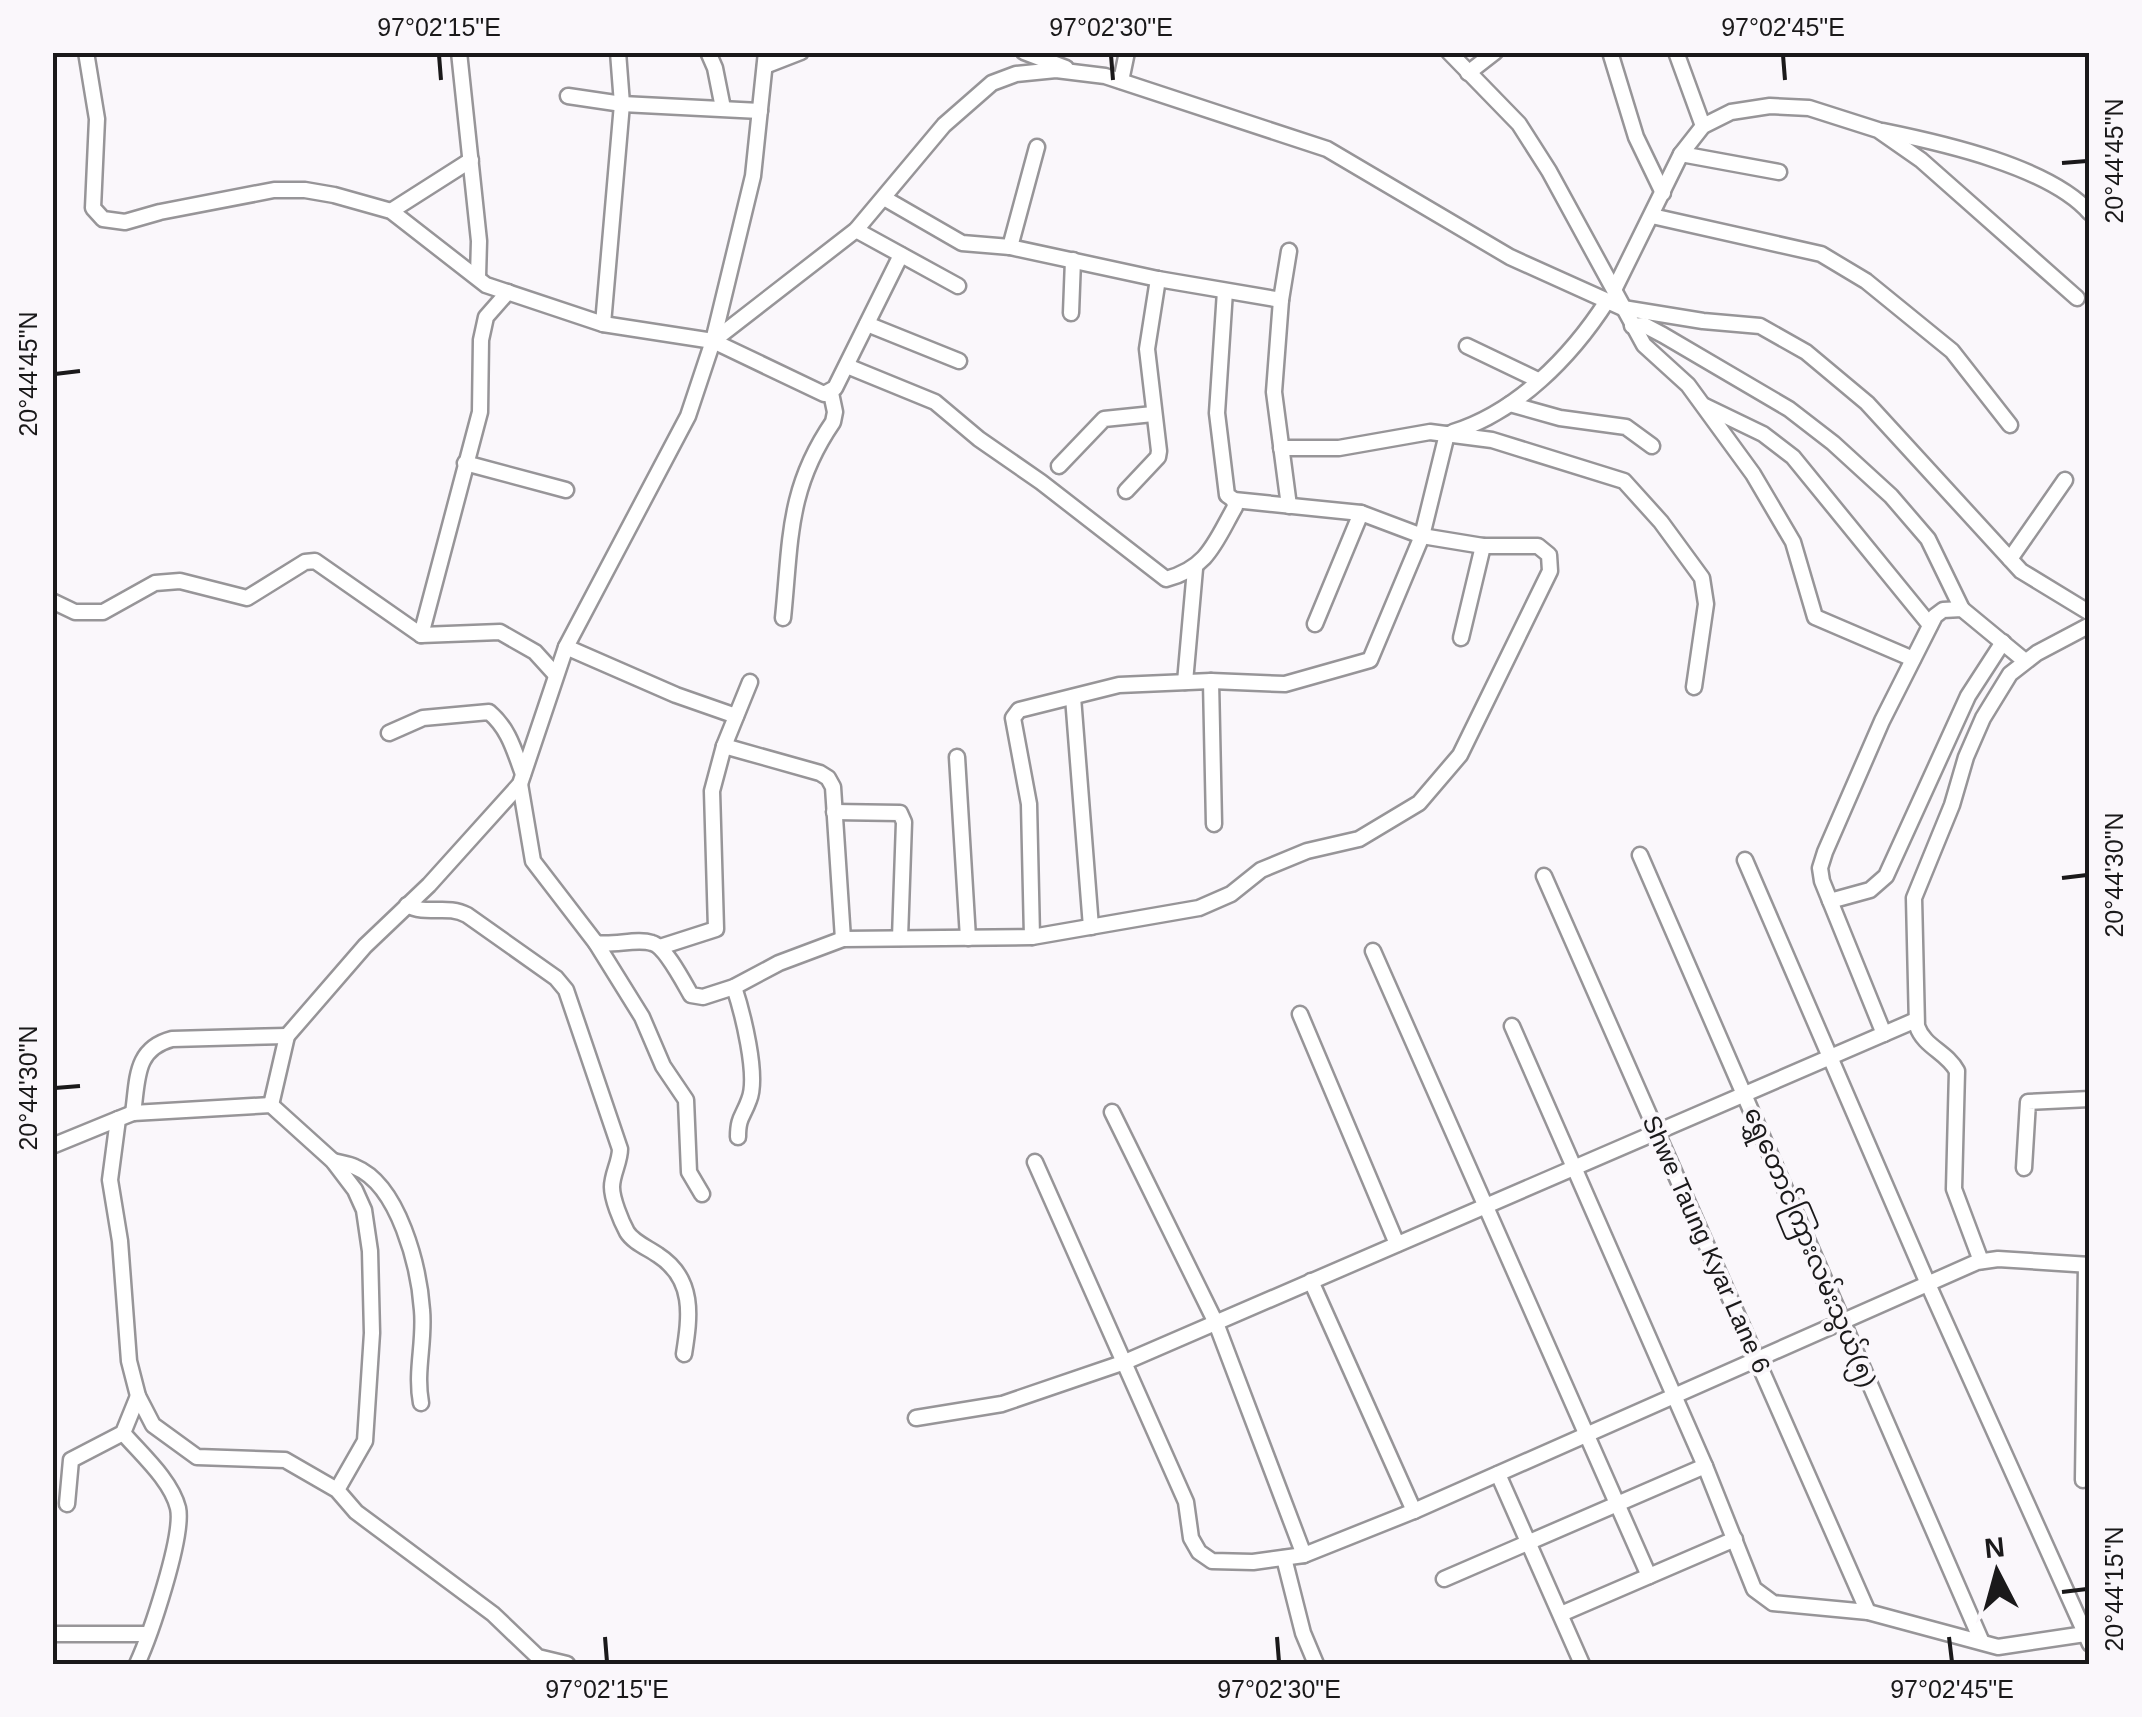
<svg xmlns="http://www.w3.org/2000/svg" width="2142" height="1717" font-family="Helvetica,'Noto Sans Myanmar',sans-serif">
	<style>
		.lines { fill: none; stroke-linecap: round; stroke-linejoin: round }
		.minor-casing { stroke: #979598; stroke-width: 19 }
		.minor { stroke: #fff; stroke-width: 14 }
		.ticks { fill: none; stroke: #1a191a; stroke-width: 4 }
		.labels { text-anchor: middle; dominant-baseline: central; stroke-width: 8; stroke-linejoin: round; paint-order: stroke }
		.street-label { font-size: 25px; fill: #1a191a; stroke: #faf7fb }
		.neatline { fill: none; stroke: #1a191a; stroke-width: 4 }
		.ticks-label { font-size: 25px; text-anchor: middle; fill: #1a191a }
	</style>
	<rect width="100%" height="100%" fill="#faf7fb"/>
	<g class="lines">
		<!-- minor casing -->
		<g class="minor-casing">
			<g id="minor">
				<polyline points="86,52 97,119 93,208 103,219 125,222 160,212 274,190 305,190 334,195 391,211 486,285 603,324 713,341 824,394 835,388 901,255"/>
				<polyline points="459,52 479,241 478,277"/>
				<polyline points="708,52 715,68 723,108"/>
				<polyline points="1024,52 1066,68"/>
				<polyline points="1449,52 1519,124 1549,171 1644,345 1688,385 1753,474 1793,542 1815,617 1913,659"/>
				<polyline points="1610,52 1636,137 1663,193"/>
				<polyline points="1676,52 1703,126"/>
				<polyline points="765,66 801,52"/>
				<polyline points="1468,73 1495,52"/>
				<polyline points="1121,81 1127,52"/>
				<polyline points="568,96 622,104 760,111"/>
				<path d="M1883,131c59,12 167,36 207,82"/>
				<polyline points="1681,154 1779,172"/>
				<polyline points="884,198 962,243 1010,247 1158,279 1281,300"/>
				<polyline points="391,211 471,160"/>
				<polyline points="1652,216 1821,254 1866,281 1952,351 2010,425"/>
				<polyline points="856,230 958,286"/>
				<polyline points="1010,247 1037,147"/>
				<polyline points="1289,251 1281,300 1274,392 1289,506"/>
				<polyline points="1615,288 1681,154 1703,126 1731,112 1770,106 1809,108 1878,130 1921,160 2077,298"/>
				<polyline points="1071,313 1073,260"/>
				<polyline points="603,324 622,104 618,52"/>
				<polyline points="867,324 959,361"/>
				<polyline points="1632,326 1644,325 1663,335 1789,409 1833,443 1891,496 1928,539 1962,609"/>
				<polyline points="713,341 856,230 944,125 992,83 1016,74 1056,70 1105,76 1327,149 1510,257 1623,308 1703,321 1760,326 1806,352 1867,403 2021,571 2090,613"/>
				<polyline points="1467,346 1538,380"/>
				<path d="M847,366l88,36 44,37 62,43 125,97c42,-11 49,-37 69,-72l-1,-7"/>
				<polyline points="1510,404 1560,418 1626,427 1652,446"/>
				<polyline points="1705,406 1763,434 1793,457 1930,625"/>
				<path d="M1453,432c64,-20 118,-75 154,-131"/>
				<polyline points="1281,448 1339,448 1430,432 1492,440 1624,481 1661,522 1702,578 1706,604 1694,687"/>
				<polyline points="465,463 566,490"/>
				<polyline points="1059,466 1104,419 1153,414"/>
				<polyline points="1126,491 1158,457 1159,451 1147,349 1158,279"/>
				<polyline points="2010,559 2065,480"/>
				<polyline points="52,601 75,612 103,612 155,583 180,581 247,598 305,562 315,561 421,635 500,632 535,652 555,674"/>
				<path d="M783,618c8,-78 4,-129 50,-196l2,-10 -4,-19"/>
				<polyline points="1315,624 1361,513"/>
				<polyline points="421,635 480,412 481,340 486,317 508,292"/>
				<polyline points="1461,638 1483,546"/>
				<polyline points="566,647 676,695 736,716"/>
				<polyline points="1211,681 1214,824"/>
				<polyline points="1185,682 1195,569"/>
				<polyline points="1073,697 1091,927"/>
				<path d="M389,733l34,-15 66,-6c20,17 25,38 34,62"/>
				<polyline points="724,746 820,773 828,778 833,787 843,939"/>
				<polyline points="957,757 968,938"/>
				<polyline points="520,784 533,861 596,943 642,1017 663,1066 686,1100 689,1172 702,1194"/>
				<polyline points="834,812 900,813 904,822 900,938"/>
				<polyline points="1640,855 1981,1640"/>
				<polyline points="1745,860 1928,1284 2090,1644"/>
				<polyline points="1544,876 1868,1612"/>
				<polyline points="1830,901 1870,890 1886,876 1968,696 2003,642"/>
				<path d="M407,905c19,11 40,-1 60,10l89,63 10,12 54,159c0,13 -8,25 -8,38 0,12 9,34 15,45 6,10 21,16 31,23 37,24 32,61 26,99"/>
				<polyline points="1032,937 1029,804 1013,718 1019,710 1119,685 1211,681 1285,684 1370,660 1422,536 1447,434"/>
				<path d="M596,943c18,3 41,-5 56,0 13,3 32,40 39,52l12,2 31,-10 45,-24 64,-24 189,-2 167,-29 32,-14 30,-24 46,-19 52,-12 60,-36 41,-48 90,-184 -1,-16 -11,-9h-55l-61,-10 -61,-23 -127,-13 -7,-5 -10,-82 8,-122"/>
				<polyline points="660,947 716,929 712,791 724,746 750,682"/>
				<polyline points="1373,951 1649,1576"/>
				<path d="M734,987c8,24 25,89 15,113 -6,17 -11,17 -11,37"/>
				<polyline points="1300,1014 1397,1244"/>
				<polyline points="1512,1026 1705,1466 1754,1589 1773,1603 1868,1612 1998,1647 2085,1634"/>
				<polyline points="1884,1034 1822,881 1820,868 1825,852 1882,721 1935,616 1943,610 1962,609 2025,661"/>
				<polyline points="271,1105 287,1036 365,946 429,885 520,784 566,647 688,416 713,341 753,176 766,52"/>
				<polyline points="1112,1112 1216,1323 1304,1555"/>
				<path d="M133,1113c5,-33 1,-64 39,-74l115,-3"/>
				<polyline points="52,1146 118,1119"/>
				<path d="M333,1161c7,2 16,3 22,6 44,18 64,100 67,143 3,32 -7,61 -1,93"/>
				<polyline points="1035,1162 1186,1502 1191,1538 1199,1552 1212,1561 1253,1562 1304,1555 1414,1511 1977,1262 1998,1259 2090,1265"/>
				<polyline points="2024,1168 2028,1102 2090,1099"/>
				<path d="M1981,1261l-27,-72 3,-118c-10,-19 -33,-24 -40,-45l-3,-128 38,-93 14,-48 17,-39 27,-44 27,-21 53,-28"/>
				<polyline points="1311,1281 1414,1511"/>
				<polyline points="916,1418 1002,1404 1125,1362 1916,1020"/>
				<path d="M123,1433c18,21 48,47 55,75 6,28 -28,128 -41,156"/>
				<polyline points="1498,1474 1582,1664"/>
				<polyline points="2083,1480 2086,1265"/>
				<polyline points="337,1490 365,1441 372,1333 370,1251 364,1210 355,1190 333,1161 271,1105 133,1113 118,1119 110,1180 120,1241 129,1361 138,1396 153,1425 197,1457 285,1460 337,1490 356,1512 493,1614 538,1657 567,1664"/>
				<polyline points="67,1504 71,1460 123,1433 138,1396"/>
				<polyline points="1284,1558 1303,1633 1316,1664"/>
				<polyline points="1444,1579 1705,1466"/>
				<polyline points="1561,1614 1735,1539"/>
				<polyline points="52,1634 147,1634"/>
			</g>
		</g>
		<!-- minor -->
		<use href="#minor" class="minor"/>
	</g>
	<!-- ticks -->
	<path class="ticks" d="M439,55l2,25M1111,55l2,25M1783,55l2,25M2062,163l25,-2M55,374l25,-3M2062,878l25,-3M55,1088l25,-2M2062,1592l25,-3M605,1637l2,25M1277,1637l2,25M1949,1637l3,25"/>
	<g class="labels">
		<!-- street labels -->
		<g class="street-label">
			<text transform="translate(1707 1244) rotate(66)">Shwe Taung Kyar Lane 6</text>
			<text transform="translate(1811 1247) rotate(67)">ရွှေတောင်ကြားလမ်းသွယ်(၅)</text>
		</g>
	</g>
	<!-- border -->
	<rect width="2142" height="1717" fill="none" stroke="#faf7fb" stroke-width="110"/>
	<!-- north arrow -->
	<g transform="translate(1997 1572) rotate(354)" stroke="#faf7fb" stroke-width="8" paint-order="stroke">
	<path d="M0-8L18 38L0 25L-18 38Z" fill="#1a191a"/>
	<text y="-15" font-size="28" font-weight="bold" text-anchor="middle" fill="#1a191a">N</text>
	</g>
	<rect x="55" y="55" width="2032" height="1607" class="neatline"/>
	<g class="ticks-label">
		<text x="439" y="36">97°02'15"E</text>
		<text x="1111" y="36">97°02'30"E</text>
		<text x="1783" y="36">97°02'45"E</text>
		<text transform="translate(2114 161) rotate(-90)" y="9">20°44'45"N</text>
		<text transform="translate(28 374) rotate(-90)" y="9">20°44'45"N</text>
		<text transform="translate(2114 875) rotate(-90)" y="9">20°44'30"N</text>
		<text transform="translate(28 1088) rotate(-90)" y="9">20°44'30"N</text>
		<text transform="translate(2114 1589) rotate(-90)" y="9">20°44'15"N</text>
		<text x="607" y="1698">97°02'15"E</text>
		<text x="1279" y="1698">97°02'30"E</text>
		<text x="1952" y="1698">97°02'45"E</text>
	</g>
</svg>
